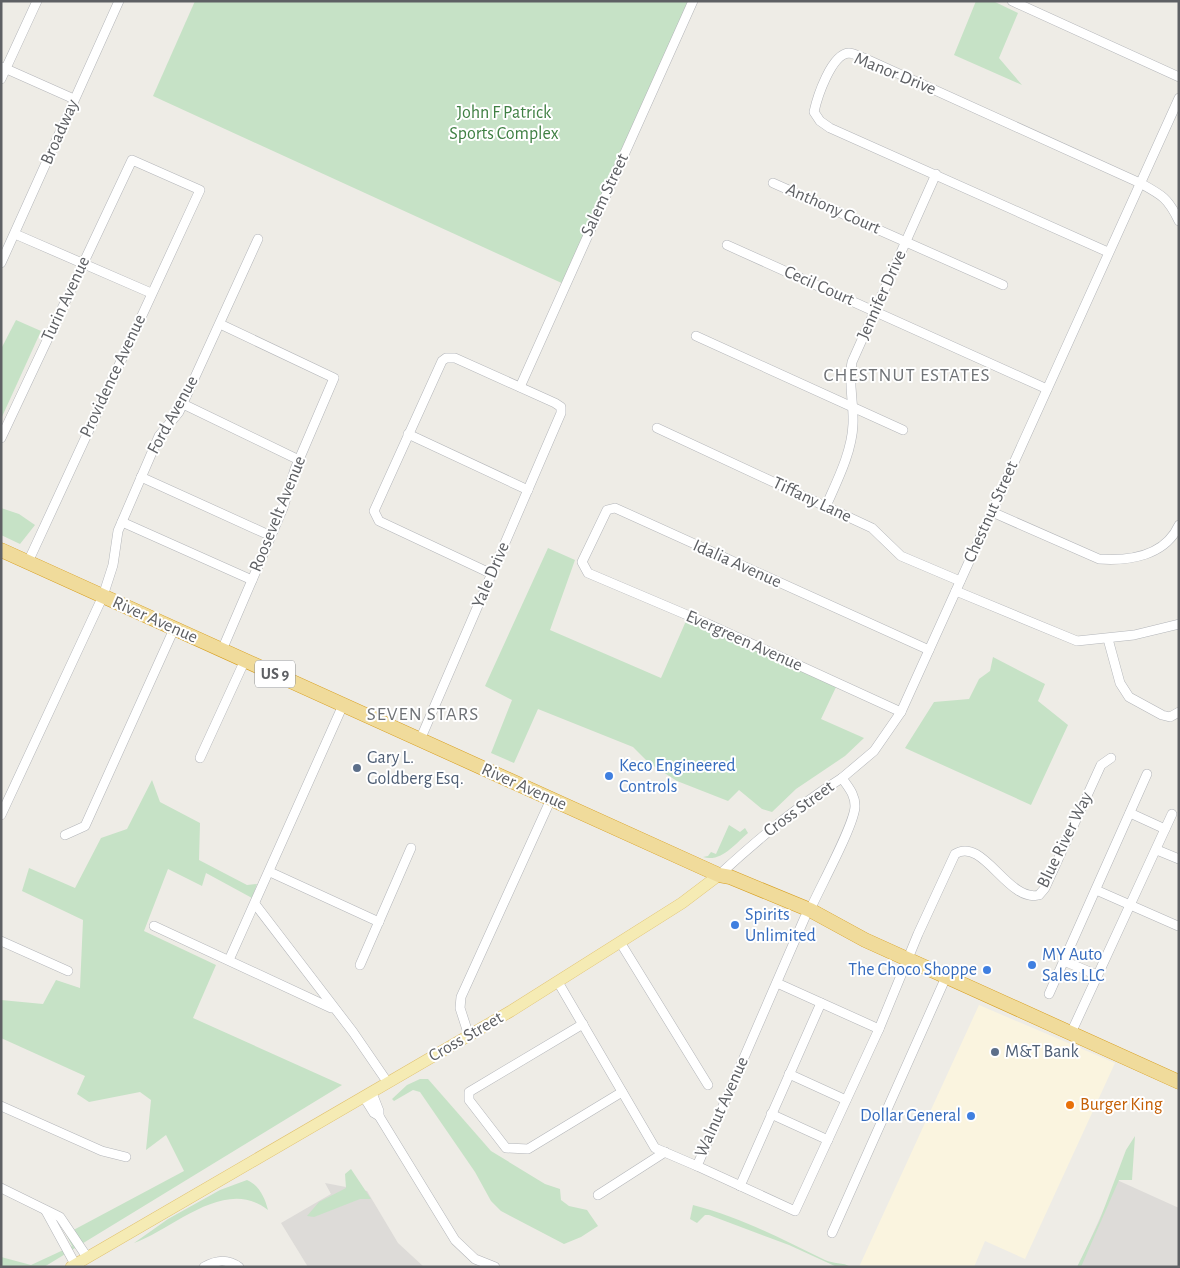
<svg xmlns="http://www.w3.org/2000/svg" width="1180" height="1268" font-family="'Alegreya Sans',sans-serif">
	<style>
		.commercial { fill: #faf4df }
		.industrial { fill: #dddbd8 }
		.green { fill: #c6e2c6 }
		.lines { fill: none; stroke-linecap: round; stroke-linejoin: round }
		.minor-casing { stroke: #b3b5b9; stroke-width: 10 }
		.major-casing { stroke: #e0c06d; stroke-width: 12 }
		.highway-casing { stroke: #d79e1d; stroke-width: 15 }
		.minor { stroke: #fff; stroke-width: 9 }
		.major { stroke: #f5ebb4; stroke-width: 11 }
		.highway { stroke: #f0db9b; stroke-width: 14 }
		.service-dot { fill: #5c6f8a; stroke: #fff; stroke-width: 2 }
		.shop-dot { fill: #3f7fe0; stroke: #fff; stroke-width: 2 }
		.food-dot { fill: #e8710a; stroke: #fff; stroke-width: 2 }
		.labels { text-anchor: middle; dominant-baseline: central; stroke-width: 4; stroke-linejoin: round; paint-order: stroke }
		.shield { fill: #fff; stroke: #8e9092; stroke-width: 1 }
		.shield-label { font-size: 16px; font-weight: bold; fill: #5e6064 }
		.street-label { font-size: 18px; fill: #5e6064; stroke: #fff }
		.park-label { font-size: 18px; fill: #408044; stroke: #fff }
		.service-label { font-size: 18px; fill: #4e5e75; stroke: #fff; text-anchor: start }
		.shop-label { font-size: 18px; fill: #366cbe; stroke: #fff; text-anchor: start }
		.food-label { font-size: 18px; fill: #c56008; stroke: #fff; text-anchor: start }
		.neighbourhood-label { font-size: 19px; letter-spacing: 1px; fill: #6f7276; stroke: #fff }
	</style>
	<rect width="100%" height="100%" fill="#eeece6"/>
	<!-- commercial -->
	<polygon class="commercial" points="979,1005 1115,1063 1025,1259 985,1241 974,1267 859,1267"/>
	<!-- industrial -->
	<g class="industrial">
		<polygon points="1117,1180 1179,1208 1179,1267 1078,1267"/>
		<polygon points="325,1183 367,1191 398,1243 424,1267 308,1267 281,1223 331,1194"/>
	</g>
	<!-- green -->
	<g class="green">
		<polygon points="195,1 693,1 566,285 153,96"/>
		<polygon points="976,1 993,1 1018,13 999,58 1022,85 954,55"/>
		<polygon points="16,320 41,331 1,419 1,349"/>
		<polygon points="1,508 19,514 35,525 20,544 1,535"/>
		<polygon points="548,548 575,560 550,630 661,678 686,621 837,685 821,719 864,738 845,756 796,789 772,812 762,809 739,790 728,801 677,781 649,763 633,747 538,709 514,763 491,753 512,700 485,686"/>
		<polygon points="993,657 1045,684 1038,701 1068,725 1031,805 905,748 934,702 969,699 979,679 990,671"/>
		<polygon points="152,780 160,802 200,823 199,860 247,885 257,884 252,898 206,873 202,886 168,869 144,931 216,965 193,1018 342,1085 44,1267 1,1267 1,1257 31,1265 72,1246 66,1234 184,1171 166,1135 146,1150 151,1100 140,1092 89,1102 77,1094 85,1076 1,1038 1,1000 43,1004 56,980 80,988 83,920 22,891 29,868 75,888 101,838 127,829"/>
		<path d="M729,825l11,7 5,-4 3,5c-12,10 -27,30 -45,24l5,-1 3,-4 5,2z"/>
		<polygon points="420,1079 428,1079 491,1151 545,1184 560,1189 561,1200 569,1206 587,1210 598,1226 581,1237 564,1244 501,1211 491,1201 475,1172 420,1092 413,1090 394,1101 392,1099 407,1085"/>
		<polygon points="1135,1136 1132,1180 1119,1180 1081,1267 1077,1267 1099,1222 1126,1150"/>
		<polygon points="351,1169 371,1199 360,1199 314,1217 307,1216 319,1202 346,1188 345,1174"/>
		<path d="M247,1180c12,5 18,18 21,30 -43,-34 -94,19 -134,33l34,-24 52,-29z"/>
		<path d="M693,1205c50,13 86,33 132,55 8,4 18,2 26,7h-14l-48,-22 -80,-30h-4l-8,8 -7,-4z"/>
	</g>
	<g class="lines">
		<!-- minor casing -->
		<g class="minor-casing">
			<g id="minor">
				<polyline points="1012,1 1179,77"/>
				<polyline points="2,67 74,99"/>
				<polyline points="1,79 37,1"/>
				<polyline points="773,183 1003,285"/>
				<polyline points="15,234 151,293"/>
				<polyline points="727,245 1047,389"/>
				<path d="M1108,252l-278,-124 -10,-7 -6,-9c3,-14 17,-58 35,-59 4,0 11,4 15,5l276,125c22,12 28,15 39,38"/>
				<polyline points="1,263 119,1"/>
				<polyline points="220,324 334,378 295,469 283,508 222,650"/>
				<polyline points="696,336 903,430"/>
				<polyline points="520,387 693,1"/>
				<polyline points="183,404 299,460"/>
				<polyline points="657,428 872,528 901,556 960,581"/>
				<polyline points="408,434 528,490"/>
				<polyline points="1,438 132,160 200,190 28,562"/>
				<polyline points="141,477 271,536"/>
				<path d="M826,506c11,-25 26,-54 27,-82 1,-21 -5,-41 -1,-62l84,-188"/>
				<path d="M992,512l107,47c30,2 66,-3 80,-34"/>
				<polyline points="122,522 252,580"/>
				<polyline points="956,591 1077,641 1134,635 1179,624"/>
				<polyline points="1108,639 1120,683 1129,697 1162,715 1170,717 1179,712"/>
				<polyline points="901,712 706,623 588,573 582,562 607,510 615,508 929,650"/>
				<path d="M420,740c47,-109 94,-218 141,-327v-6l-6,-4 -100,-45h-9l-4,3 -68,150 5,10 113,53"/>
				<polyline points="200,758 245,660"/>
				<polyline points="1130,813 1165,829"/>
				<polyline points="1,815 103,596 113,565 118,531 159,436 179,412 258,239"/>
				<polyline points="65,835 85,826 174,629"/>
				<polyline points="1157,850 1179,859"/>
				<polyline points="270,872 379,922"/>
				<path d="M719,875c39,-36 78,-69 123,-97"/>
				<polyline points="1096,890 1178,926"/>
				<polyline points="255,904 353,1032 388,1083"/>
				<path d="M810,910c9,-21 45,-86 45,-104 0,-12 -7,-19 -13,-28l32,-27 27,-39 278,-614"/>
				<path d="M805,917l-108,249 98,45 84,-182 39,-95 37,-80c28,-18 53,49 84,41l6,-7 56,-123 10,-7"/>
				<polyline points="154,926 331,1008"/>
				<polyline points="1,941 68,971"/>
				<polyline points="620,942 708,1085"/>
				<polyline points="229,960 343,705"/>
				<polyline points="1064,961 1097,975"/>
				<polyline points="360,965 411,848"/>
				<polyline points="558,982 655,1148 697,1166"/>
				<polyline points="777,983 879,1029"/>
				<polyline points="1049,994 1147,774"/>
				<polyline points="583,1024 469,1092 469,1100 506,1148 528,1149 622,1092"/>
				<polyline points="1071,1033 1172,814"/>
				<polyline points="469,1036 460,1008 461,997 551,799"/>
				<polyline points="789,1074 846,1100"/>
				<polyline points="372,1093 379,1111 379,1116"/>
				<polyline points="364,1097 374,1113 379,1116 455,1240 475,1259 495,1267"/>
				<polyline points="1,1106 102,1151 126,1157"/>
				<polyline points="771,1114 828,1140"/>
				<polyline points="740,1186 821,1003"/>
				<polyline points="1,1188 60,1217 87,1257"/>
				<polyline points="598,1195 665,1152"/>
				<polyline points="46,1211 75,1264"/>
				<polyline points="832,1233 946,977"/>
				<path d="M204,1267c12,-7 23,-9 35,0"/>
			</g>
		</g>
		<!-- major casing -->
		<g class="major-casing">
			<polyline id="major" points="71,1267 511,1011 682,903 719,875"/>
		</g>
		<!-- highway casing -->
		<g class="highway-casing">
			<polyline id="highway" points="1,550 719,875 730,877 810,910 865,940 1179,1082"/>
		</g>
		<!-- minor -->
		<use href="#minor" class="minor"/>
		<!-- major -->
		<use href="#major" class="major"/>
		<!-- highway -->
		<use href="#highway" class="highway"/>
	</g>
	<!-- markers -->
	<g class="service-dot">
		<circle cx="357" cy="768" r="5"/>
		<circle cx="995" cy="1052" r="5"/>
	</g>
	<g class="shop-dot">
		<circle cx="609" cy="776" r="5"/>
		<circle cx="735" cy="925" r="5"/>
		<circle cx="1032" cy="965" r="5"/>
		<circle cx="987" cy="970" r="5"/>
		<circle cx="971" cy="1116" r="5"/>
	</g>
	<circle class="food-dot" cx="1070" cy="1105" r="5"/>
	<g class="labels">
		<!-- shield labels -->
		<rect class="shield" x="255" y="660.5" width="40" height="27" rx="4"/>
		<g class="shield-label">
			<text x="275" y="674">US 9</text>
		</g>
		<!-- street labels -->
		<g class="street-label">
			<text transform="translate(895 74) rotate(22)">Manor Drive</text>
			<text transform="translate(60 132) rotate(-66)">Broadway</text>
			<text transform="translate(605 195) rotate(-65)">Salem Street</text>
			<text transform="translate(833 209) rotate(24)">Anthony Court</text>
			<text transform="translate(819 286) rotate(24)">Cecil Court</text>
			<text transform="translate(882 295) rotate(-66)">Jennifer Drive</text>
			<text transform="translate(66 299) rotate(-65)">Turin Avenue</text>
			<text transform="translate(113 376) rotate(-65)">Providence Avenue</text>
			<text transform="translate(173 415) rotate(-61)">Ford Avenue</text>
			<text transform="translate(812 500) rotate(25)">Tiffany Lane</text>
			<text transform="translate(991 512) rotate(-66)">Chestnut Street</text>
			<text transform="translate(278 514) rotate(-68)">Roosevelt Avenue</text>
			<text transform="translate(737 564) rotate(24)">Idalia Avenue</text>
			<text transform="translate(491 575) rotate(-67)">Yale Drive</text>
			<text transform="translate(155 620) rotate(24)">River Avenue</text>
			<text transform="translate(744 641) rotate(24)">Evergreen Avenue</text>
			<text transform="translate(524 787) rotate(24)">River Avenue</text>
			<text transform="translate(799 809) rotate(-36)">Cross Street</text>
			<text transform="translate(1065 840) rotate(-64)">Blue River Way</text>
			<text transform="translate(466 1037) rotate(-30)">Cross Street</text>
			<text transform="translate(722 1107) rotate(-66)">Walnut Avenue</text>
		</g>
		<!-- park labels -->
		<g class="park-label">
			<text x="504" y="113">John F Patrick<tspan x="504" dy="21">Sports Complex</tspan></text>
		</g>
		<!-- service labels -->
		<g class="service-label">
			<text x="367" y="758">Gary L.<tspan x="367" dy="21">Goldberg Esq.</tspan></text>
			<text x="1005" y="1052">M&amp;T Bank</text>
		</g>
		<!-- shop labels -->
		<g class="shop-label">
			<text x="619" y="766">Keco Engineered<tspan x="619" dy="21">Controls</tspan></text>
			<text x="745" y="915">Spirits<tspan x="745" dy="21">Unlimited</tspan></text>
			<text x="1042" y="955">MY Auto<tspan x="1042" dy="21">Sales LLC</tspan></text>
			<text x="977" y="970" text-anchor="end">The Choco Shoppe</text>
			<text x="961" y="1116" text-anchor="end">Dollar General</text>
		</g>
		<!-- food labels -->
		<g class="food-label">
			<text x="1080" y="1105">Burger King</text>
		</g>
		<!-- neighbourhood labels -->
		<g class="neighbourhood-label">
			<text x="907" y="375">CHESTNUT ESTATES</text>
			<text x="423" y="714">SEVEN STARS</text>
		</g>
	</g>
	<!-- border -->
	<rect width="1180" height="1268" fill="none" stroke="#5e6064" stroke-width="5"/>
</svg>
